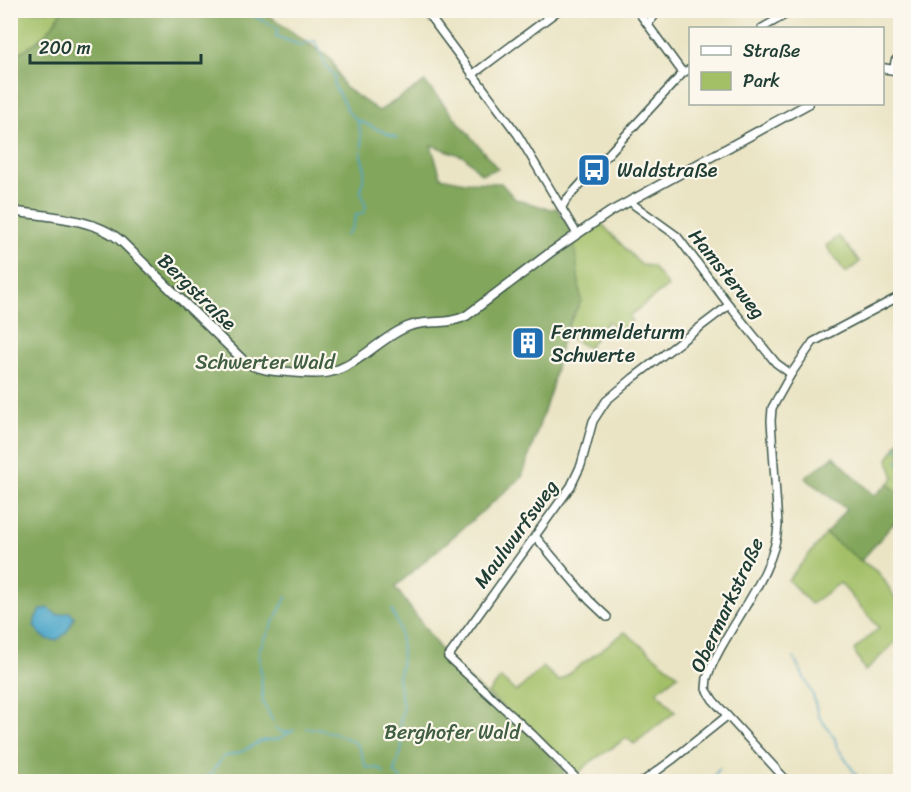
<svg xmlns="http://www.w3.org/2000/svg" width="911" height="792" font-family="Sriracha,sans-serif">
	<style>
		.green { fill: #a3c067; stroke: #617e4e; stroke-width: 1.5 }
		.forest { fill: #82a65c; stroke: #507248; stroke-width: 1.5 }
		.water { fill: #4aa5c8; stroke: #34717e; stroke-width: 1.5 }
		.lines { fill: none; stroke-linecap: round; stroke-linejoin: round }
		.stream { stroke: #4aa5c8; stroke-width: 1.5 }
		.minor-casing { stroke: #3d564a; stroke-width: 10 }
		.major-casing { stroke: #3d564a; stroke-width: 11 }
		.minor { stroke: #fff; stroke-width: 7 }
		.major { stroke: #fff; stroke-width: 8 }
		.labels { text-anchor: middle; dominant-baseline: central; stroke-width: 4.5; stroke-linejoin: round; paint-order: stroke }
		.poi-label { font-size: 20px; fill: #1f3d34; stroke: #fbf7ec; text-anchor: start }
		.street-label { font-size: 20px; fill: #1f3d34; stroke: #fbf7ec }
		.park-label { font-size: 20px; fill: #405e41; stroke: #fbf7ec }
	</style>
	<rect width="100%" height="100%" fill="#fbf7ec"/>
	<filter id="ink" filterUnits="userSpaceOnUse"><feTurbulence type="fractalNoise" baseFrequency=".0167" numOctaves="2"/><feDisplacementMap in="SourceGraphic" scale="12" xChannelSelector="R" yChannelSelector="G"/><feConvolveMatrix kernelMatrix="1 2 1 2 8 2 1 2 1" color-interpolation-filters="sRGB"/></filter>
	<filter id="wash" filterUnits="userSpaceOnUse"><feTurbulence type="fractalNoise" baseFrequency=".008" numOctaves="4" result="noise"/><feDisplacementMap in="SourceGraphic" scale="24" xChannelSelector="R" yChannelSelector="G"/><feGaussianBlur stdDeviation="1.35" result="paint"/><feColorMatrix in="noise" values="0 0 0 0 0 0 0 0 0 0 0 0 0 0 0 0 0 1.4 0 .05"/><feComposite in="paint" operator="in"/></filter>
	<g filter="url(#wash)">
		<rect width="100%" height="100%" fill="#eae4c4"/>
		<!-- green -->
		<g class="green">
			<path d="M11,11h50c-11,24 -28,35 -50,46z"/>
			<polygon points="601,223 641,265 652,266 668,286 629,316 632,322 620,333 608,321 588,348 564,334 581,301 573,242"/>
			<polygon points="839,236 860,262 846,273 826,246"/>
			<polygon points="900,440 900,494 888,484 894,478 888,459"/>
			<polygon points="826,534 861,561 878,572 884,580 900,605 900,638 865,671 854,650 879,628 840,583 811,604 788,580"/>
			<polygon points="625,632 678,675 657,691 675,712 634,744 627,738 593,760 576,775 488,693 501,678 516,692 543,667 559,681"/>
		</g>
		<!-- forest -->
		<g class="forest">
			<path d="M61,11h201l69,48 13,28 35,24 46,-29 73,87 -17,5 -16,-17 -34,-12 10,32 24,5 36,1 14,16 35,10 7,-1 15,23 -3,5 6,11 6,54 -18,33 -11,53 -30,90 -127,110 54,74 82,74 33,35 -1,9 2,3h-554v-725c22,-11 39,-22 50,-46z"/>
			<polygon points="834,456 874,496 888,484 900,494 900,528 894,523 861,561 826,534 846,509 805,478"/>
		</g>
		<!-- water -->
		<path class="water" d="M48,608l9,7 13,-3 4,5c-8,23 -24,34 -40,9l2,-9 5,-7z"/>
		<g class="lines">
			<!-- stream -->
			<g class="stream">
				<polyline points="246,10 253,16 278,28 276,36 302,46 307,42 315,41 326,65 335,77 334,85 349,113 357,120 360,130 362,145 361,156 365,169 361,191 366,207 363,213 356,215 352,228 345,236"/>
				<polyline points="357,120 397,138"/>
				<polyline points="896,450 898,447"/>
				<polyline points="897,461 900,464"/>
				<polyline points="392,610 399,628 402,649 401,666 398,677 403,708 400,723 402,749 394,771 403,782"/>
				<polyline points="794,658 813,695 818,715 835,739 837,747 861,782"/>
				<polyline points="273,721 263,703 259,650 287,596"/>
				<polyline points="275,727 281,732 288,732"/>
				<path d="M306,728c11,-1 43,9 51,17 6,7 5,16 10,23h11l7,5"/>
				<polyline points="198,782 211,774 223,757 241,752 261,741 278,739 294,730"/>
				<polyline points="709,782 720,768"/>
			</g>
		</g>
	</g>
	<g filter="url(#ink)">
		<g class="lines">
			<!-- minor casing -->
			<g class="minor-casing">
				<g id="minor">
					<polyline points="425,10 518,135 577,234"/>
					<polyline points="637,10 683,73"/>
					<polyline points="648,24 659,10"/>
					<polyline points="762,28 794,10"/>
					<polyline points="894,69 895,61 900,55"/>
					<polyline points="472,75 559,10"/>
					<polyline points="631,200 634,205 677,236 729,305 776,363 791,374"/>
					<polyline points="562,207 566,200 683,73 690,69"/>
					<polyline points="535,536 589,600 607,617"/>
					<polyline points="580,782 532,734 448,657 571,486 581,465 593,421 606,401 633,378 729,305"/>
					<polyline points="642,782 672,760 727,716"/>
					<path d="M788,782l-75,-82 -7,-11 1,-11c17,-49 69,-102 71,-153l-7,-104 1,-13 19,-34 22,-32 87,-46"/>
				</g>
			</g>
			<!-- major casing -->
			<g class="major-casing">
				<g id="major">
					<polyline points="882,68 900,71"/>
					<path d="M10,211c34,5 86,7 111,30l123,120c14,9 29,10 45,11 13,1 28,3 41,0 29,-7 50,-34 77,-45 19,-8 38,-1 59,-11l85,-64 59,-40 198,-108"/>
				</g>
			</g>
			<!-- minor -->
			<use href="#minor" class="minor"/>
			<!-- major -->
			<use href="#major" class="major"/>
		</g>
	</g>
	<!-- icons -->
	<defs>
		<g id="bus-square" transform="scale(1.725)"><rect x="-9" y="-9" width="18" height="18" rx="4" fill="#1f6fb2" stroke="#fbf7ec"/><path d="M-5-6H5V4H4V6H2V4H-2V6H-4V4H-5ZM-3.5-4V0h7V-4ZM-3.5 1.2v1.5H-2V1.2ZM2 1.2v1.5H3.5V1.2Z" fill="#fff"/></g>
		<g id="building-square" transform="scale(1.725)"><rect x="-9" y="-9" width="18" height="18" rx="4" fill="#1f6fb2" stroke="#fbf7ec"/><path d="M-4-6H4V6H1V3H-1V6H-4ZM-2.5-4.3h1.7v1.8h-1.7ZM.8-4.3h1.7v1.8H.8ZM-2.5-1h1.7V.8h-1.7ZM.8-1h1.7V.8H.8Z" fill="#fff"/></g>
	</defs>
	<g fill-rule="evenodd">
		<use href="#bus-square" x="594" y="170"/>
		<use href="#building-square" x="528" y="343"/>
	</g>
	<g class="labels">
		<!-- poi labels -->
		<g class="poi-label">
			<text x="617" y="170">Waldstraße</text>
			<text x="551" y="332">Fernmeldeturm<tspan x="551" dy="23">Schwerte</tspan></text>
		</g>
		<!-- street labels -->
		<g class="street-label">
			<text transform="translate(727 274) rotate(51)">Hamsterweg</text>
			<text transform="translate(197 292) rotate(44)">Bergstraße</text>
			<text transform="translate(516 534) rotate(-54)">Maulwurfsweg</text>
			<text transform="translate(727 605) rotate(-65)">Obermarkstraße</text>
		</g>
		<!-- park labels -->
		<g class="park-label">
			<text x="265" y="362">Schwerter Wald</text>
			<text x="452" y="732">Berghofer Wald</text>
		</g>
	</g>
	<!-- margin -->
	<rect width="911" height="792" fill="none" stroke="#fbf7ec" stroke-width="36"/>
	<!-- legend -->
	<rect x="689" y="27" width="195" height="78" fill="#fbf7ec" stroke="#a3ada2" stroke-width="1.5"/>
	<rect x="701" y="46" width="30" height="9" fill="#ffffff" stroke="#a3ada2" stroke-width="1.5"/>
	<text x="743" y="57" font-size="18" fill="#1f3d34">Straße</text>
	<rect x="701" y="72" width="30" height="18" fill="#a3c067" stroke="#a3ada2" stroke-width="1.5"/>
	<text x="743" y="87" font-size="18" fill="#1f3d34">Park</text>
	<!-- scale -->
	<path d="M30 54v9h171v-9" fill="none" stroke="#1f3d34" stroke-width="3"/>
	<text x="39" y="54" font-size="18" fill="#1f3d34" stroke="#fbf7ec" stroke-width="4.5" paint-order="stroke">200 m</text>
</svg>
